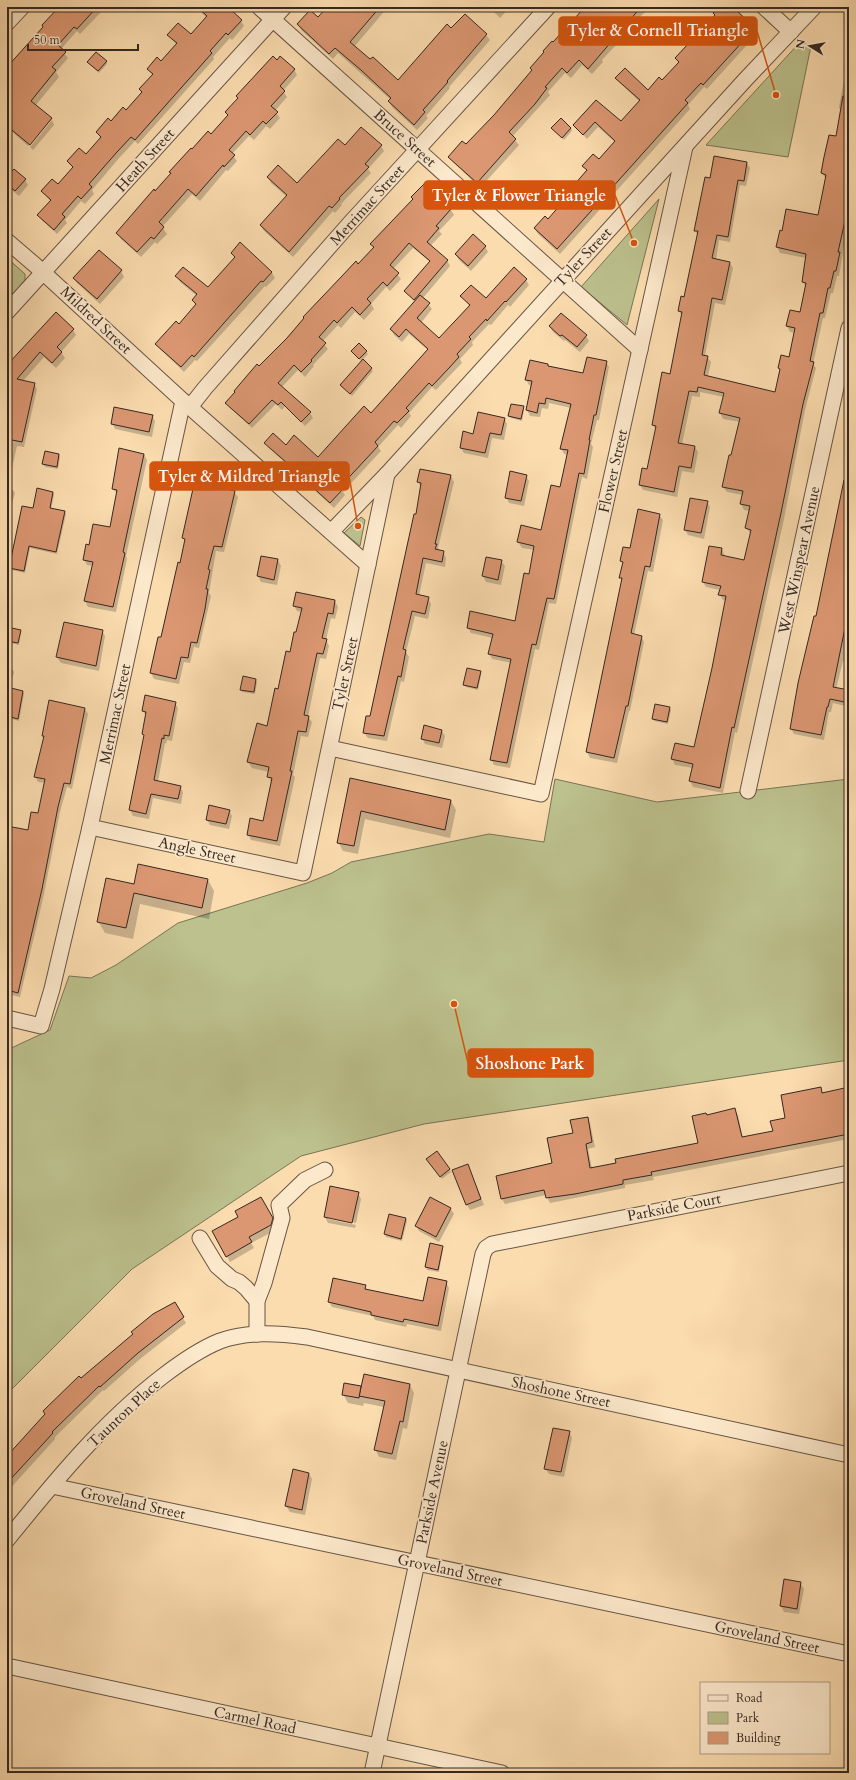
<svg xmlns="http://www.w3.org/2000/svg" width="856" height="1780" font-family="Cardo,serif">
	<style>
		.green { fill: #bcc18d; stroke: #787458 }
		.shadow { fill: #0003 }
		.building { fill: #db9772; stroke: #352822 }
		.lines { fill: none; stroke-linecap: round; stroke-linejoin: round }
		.minor-casing { stroke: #665545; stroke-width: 17 }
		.minor { stroke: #fce8cb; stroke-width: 15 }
		.labels { text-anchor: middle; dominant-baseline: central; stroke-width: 3.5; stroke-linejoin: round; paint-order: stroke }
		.street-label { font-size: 15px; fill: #352822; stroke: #fce8cb }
		.leader { fill: none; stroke: #d6540e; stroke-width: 1.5 }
		.callout-dot { fill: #d6540e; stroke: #fce8cb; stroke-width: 1.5 }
		.callout { fill: #d6540e; stroke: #d6540e; stroke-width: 1.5 }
		.callout-label { font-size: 16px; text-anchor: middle; font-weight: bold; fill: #fff }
	</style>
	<rect width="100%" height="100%" fill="#fbdcaf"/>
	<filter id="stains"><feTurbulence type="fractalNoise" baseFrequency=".005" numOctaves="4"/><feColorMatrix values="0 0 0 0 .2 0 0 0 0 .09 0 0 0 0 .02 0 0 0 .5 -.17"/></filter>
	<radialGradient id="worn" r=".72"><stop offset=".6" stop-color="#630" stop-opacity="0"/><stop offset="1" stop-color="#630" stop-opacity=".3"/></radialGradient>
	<!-- green -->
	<g class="green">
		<polygon points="800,42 811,46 788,157 706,145"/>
		<polygon points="659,199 627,325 581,287"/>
		<polygon points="7,258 25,274 25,280 7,301"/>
		<polygon points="361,517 365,520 360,546 344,533"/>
		<polygon points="555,779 657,802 849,779 849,1060 424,1124 301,1156 132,1269 7,1394 7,1050 50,1030 69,976 91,978 116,965 178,923 307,883 332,873 351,862 489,834 544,842"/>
	</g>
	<!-- shadow -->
	<g class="shadow">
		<polygon points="61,7 103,7 104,9 80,34 77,31 61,49 68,58 56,72 59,77 35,106 52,119 28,146 9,129 7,131 7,69"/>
		<polygon points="196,7 226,7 241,21 244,26 232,40 230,38 213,57 214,59 138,144 135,141 120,157 92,190 94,194 85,204 81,201 65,220 67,223 57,234 42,220 39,215 51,202 42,191 58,186 73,168 68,161 86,156 101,139 97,132 126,112 143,94 140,89 153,76 148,69 161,62 177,45 168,35 191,36 207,18"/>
		<polygon points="329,7 388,7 354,47 398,81 465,15 486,35 490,40 449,87 450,88 426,116 428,118 417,130 392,107 389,102 391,100 356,69 338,53 333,59 301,30 298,24 318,19"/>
		<polygon points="489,7 510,7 500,18"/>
		<polygon points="587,7 650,7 628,29 629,31 602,60 603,62 592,74 582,65 571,78 565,73 548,92 550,95 512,137 519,145 480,188 453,162 449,157 466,146 494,115 532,71 531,68"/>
		<polygon points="720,7 731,7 754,28 757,34 707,89 704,87 688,105 690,109 560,254 538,234 535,229 548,221 577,188 587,171 584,166 599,160 615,142 598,127 587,139 574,125 596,101 621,122 640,102 620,83 617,78 648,91 663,82 679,64 676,58 716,16 714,14"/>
		<polygon points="849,52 849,216 839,276 837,276 833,293 831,293 825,318 823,318 813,364 816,368 805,410 784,519 737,733 735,732 723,793 693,787 690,781 693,768 675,765 672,759 695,748 726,601 723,600 719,594 720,590 706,587 703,582 722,549 725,556 745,561 751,534 746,528 750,511 744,510 741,504 743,495 727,492 723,487 740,422 723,419 720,413 724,397 700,392 700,397 692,396 682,444 695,447 698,452 694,473 682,471 677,497 643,490 640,485 648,471 656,430 653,425 670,375 682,316 679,311 685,298 698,235 695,231 711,179 747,163 750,168 746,186 740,185 730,242 719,240 716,260 730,263 733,268 725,305 715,303 705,356 707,357 711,362 708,376 776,393 781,371 779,368 789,358 795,333 790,332 787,326 801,313 806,287 803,282 806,258 780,253 777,247 782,232 819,217 826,179 822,173 836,138 841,112 839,107"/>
		<polygon points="106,61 107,64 99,73 90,64"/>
		<polygon points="277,61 294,69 297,75 283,91 287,97 275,111 280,118 270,129 266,126 254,140 249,136 232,154 237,161 228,171 226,170 200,201 192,194 162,227 167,234 157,244 155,242 141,257 121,239 118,233 192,150 211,135 228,116 226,112"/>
		<polygon points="52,120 54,125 33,150 30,147"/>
		<polygon points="571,128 572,131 564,140 553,129"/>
		<polygon points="381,146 384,151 368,169 371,173 341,204 342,205 335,213 333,211 293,257 264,231 261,226 287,197 271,183 268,177 297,185 345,147"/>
		<polygon points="7,178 25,180 28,185 19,196 7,186"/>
		<polygon points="424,185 451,210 454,215 439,231 442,234 430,246 447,260 450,266 423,298 432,309 421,323 439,340 470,307 462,296 486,300 526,280 529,285 510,307 508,305 491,325 489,324 472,342 473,345 460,359 462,363 436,390 432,387 409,413 411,416 401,428 398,425 378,447 381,451 343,492 345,495 334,508 312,488 309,484 269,448 266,443 286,446 318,458 371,414 428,350 409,334 402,342 394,335 391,329 415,302 406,291 430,262 413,248 393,269 401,279 390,291 386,287 371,304 374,309 364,320 355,312 341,328 338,325 322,342 328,349 313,365 314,366 305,377 298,370 281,388 310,413 313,418 305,426 285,406 282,410 276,404 252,428 230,408 227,403 343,276 358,265 374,248 372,244 414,200"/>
		<polygon points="240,244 272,273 275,278 266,287 265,286 197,361 195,360 184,372 160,349 156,344 179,325 196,306 193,300 197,296 180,282 177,276 208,288 235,259 232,253"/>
		<polygon points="485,246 488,252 471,271 459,260 456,255"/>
		<polygon points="121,271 124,277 100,304 77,283 74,278"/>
		<polygon points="550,327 586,336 589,341 580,352 565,340 564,341 553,332"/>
		<polygon points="73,330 76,335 61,352 65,358 56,368 44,357 23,381 34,384 37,389 24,447 17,446 8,486 11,487 15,493 11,507 7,506 7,367"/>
		<polygon points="359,344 368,354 362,360 373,371 352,396 341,385 362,362 352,351"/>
		<polygon points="606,362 609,367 599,420 597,420 591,444 593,447 587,479 582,477 556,604 549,603 539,650 535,649 510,768 494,765 491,759 512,663 492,659 489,653 493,638 471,633 468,628 516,622 535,550 522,548 518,542 542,531 561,488 568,455 564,454 561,448 571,408 549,403 548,409 542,408 540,417 530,416 527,410 532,386 529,385 526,380 548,365 549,367 584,374"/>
		<polygon points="523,407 524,410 522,421 511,418 509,416"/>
		<polygon points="152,416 155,421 152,437 115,429 112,423"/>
		<polygon points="504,418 507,424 504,440 492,438 488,458 464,453 461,448 474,435"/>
		<polygon points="46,452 59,455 60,457 58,469 45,467 43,464"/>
		<polygon points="144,454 147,460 126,556 127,559 116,612 88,607 85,601 93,566 87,565 84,559 90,546 111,528 118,495 113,489"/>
		<polygon points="849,461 849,662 843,661 836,689 849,691 849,707 833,703 831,712 829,712 824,740 794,734 791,729 799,683 816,617"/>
		<polygon points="226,469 229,475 225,490 234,492 238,497 224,552 216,551 209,593 211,596 199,648 194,647 190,663 184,662 179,684 154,679 151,673 162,638 181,564 186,542 183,538"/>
		<polygon points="421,470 451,476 454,482 438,548 440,551 443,552 446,558 445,567 426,563 419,596 428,598 431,604 428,619 415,616 406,652 409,657 404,682 401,681 387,741 368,738 364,733 371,718 417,515 421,487 418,482"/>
		<polygon points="526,476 529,481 524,506 509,503 506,497"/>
		<polygon points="53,492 54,495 51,509 65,512 66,514 57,554 30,548 25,573 12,570 10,568 34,510"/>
		<polygon points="707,502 710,507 704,539 688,535 685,530"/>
		<polygon points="659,515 663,520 653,572 648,571 634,635 641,636 644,642 630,711 629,711 617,763 590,758 587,752 622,581 621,577 623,565 621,561"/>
		<polygon points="278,560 281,566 277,585 261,582 258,576"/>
		<polygon points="501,561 505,566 501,585 486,582 483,576"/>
		<polygon points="335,601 338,607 335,619 331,618 326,640 329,646 326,659 320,658 308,717 312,722 308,737 301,736 293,775 295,777 280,846 251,840 248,834 264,822 271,782 268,776 269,772 252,768 248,762 267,727 297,634 302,612 297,611 294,606"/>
		<polygon points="20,631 21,633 19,645 7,642 7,632"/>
		<polygon points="102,631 105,636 99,671 61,663 57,657"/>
		<polygon points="7,668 13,670 14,672 11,684 7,683"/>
		<polygon points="480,672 481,675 478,690 466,687 464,685"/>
		<polygon points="256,680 257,682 255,694 242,692 241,689"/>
		<polygon points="23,692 24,694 19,721 8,718 7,713"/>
		<polygon points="175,703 178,708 172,741 167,740 166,744 165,743 158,782 180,787 183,792 181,804 153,798 149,819 133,816 130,810 145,737 143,734 146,716 143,711"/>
		<polygon points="669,707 671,710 668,724 654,721 653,718"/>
		<polygon points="85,709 88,714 72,789 67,787 60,812 44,894 20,997 7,994 7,837 29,832 38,814 45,783 38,782 35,776 45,739 43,736"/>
		<polygon points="442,731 445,736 442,748 425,744 422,738"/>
		<polygon points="351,779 451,801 456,810 450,838 365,819 358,854 343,851 338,842"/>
		<polygon points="229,811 232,816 229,829 210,825 207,820"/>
		<polygon points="208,880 214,891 209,919 140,904 133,939 105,933 98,921 134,885"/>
		<polygon points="820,1088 824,1094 849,1088 849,1139 653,1177 654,1180 625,1185 625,1188 550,1203 546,1195 505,1204 502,1199 553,1164 574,1133 587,1118 590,1123 595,1147 588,1149 592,1168 699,1143 707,1116 735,1110 738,1115 743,1138 774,1132"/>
		<polygon points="437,1152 451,1172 442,1179 429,1162"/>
		<polygon points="468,1165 484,1205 470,1210 467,1205"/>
		<polygon points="358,1193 361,1199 356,1223 328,1217 328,1219 356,1225 355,1228 328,1223 325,1217"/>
		<polygon points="261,1198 275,1224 274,1231 251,1243 254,1248 230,1262 213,1231 240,1217"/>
		<polygon points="450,1208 454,1214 439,1242 419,1231 416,1226"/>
		<polygon points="389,1215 406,1219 407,1221 402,1241 386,1237 385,1234"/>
		<polygon points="430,1245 442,1247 443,1249 439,1272 427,1270 426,1267"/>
		<polygon points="446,1282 449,1288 441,1331 407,1324 406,1327 375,1320 373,1316 332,1307 329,1302 365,1286 367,1290 424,1302"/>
		<polygon points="174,1303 186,1323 140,1359 104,1391 103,1390 55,1437 55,1439 7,1492 7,1458 81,1380"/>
		<polygon points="410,1385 414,1393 407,1429 403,1428 396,1460 379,1457 375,1449 384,1407 364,1403 363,1406 348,1403 343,1394 360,1387 362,1390"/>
		<polygon points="569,1432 572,1438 564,1477 549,1474 545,1468"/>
		<polygon points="309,1474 312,1479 305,1515 290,1512 286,1506"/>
		<polygon points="785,1581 800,1583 804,1589 799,1614 784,1612 781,1606"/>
	</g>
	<!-- building -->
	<g class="building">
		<polygon points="59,7 97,7 77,29 74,27 58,45 66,52 52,67 56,70 31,101 52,118 30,145 7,126 7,67 43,27 42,25"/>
		<polygon points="197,7 228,7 242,20 228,35 226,33 210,51 212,53 135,140 131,137 117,152 89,184 92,187 81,199 78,196 62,214 65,217 54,230 37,215 51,200 41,191 52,179 58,184 73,167 67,161 79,148 86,154 101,137 96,132 108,118 111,121 123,107 126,110 142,92 139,89 153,74 147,69 157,57 161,61 177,43 167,35 178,23 191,34 207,16"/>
		<polygon points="327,7 380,7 350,42 370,59 373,57 398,80 447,24 451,28 465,14 487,34 447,81 448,82 423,110 425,112 414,125 388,101 391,98 361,70 335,48 329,54 297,24 310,10 318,17"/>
		<polygon points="585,7 641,7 588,69 579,60 567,73 562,68 545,87 547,88 535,104 509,132 516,139 477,183 448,157 462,141 466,144 494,115 532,70 530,68 544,52 543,51 552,41 553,42"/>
		<polygon points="718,7 733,7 755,28 703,85 701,83 685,100 688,103 557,249 534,228 545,216 548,219 576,187 574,185 587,170 582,166 593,154 599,159 615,141 595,122 583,135 573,125 596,100 621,121 640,100 615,78 625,68 648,90 659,77 662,80 679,62 675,58 715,15 713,13"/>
		<polygon points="96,52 107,61 98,71 87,62"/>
		<polygon points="273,56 277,60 280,56 295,69 280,86 285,91 271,106 278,112 266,124 263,121 250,135 246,131 229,150 235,155 224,167 223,165 196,196 188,189 159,222 164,227 154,239 151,237 137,252 116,233 154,189 155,191 171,173 169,172 191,148 192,149 208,131 211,134 228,115 225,112 238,98 236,96"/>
		<polygon points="843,96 849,97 849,203 838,252 840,252 836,271 834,271 830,288 828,288 823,313 820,313 810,361 814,362 803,404 781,513 734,728 732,727 720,788 689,781 693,764 671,759 675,743 694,747 712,668 726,596 718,595 721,586 702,582 709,546 722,548 721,555 744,560 751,530 745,528 750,506 740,504 743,491 722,487 729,455 731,455 740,418 719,413 724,393 698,387 697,392 689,391 678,443 695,446 691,468 679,466 674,492 639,485 642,468 647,469 656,426 652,425 662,372 670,374 682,312 678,311 681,296 684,297 698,231 694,231 705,177 710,178 714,156 747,162 744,181 738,180 728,237 717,235 712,258 730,262 722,300 712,298 702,355 708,356 704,375 775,392 780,369 778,368 781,355 789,357 795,328 786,326 790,310 800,312 806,283 802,282 806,254 776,247 780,230 782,231 786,209 818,215 826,175 821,173 824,157 829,135 836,136"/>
		<polygon points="561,118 571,128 562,138 551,128"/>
		<polygon points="361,127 382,145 365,164 369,167 339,198 340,199 332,208 329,206 289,252 260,225 287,195 267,177 278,165 297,183 338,139 345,145"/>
		<polygon points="14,169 26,179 15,191 7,184 7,176"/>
		<polygon points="424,184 451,209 436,226 439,228 427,242 448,260 414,300 404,291 430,261 409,243 390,265 399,273 387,286 383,282 367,299 371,303 360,315 352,307 337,323 334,320 319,337 326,343 311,360 312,361 301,372 294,365 278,383 311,412 301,422 281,402 278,405 272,400 249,424 225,403 235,392 234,391 257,364 259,366 287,338 304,318 303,317 342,276 356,261 358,264 374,247 370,244 413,199 411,197"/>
		<polygon points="473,234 486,246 468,266 455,254"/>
		<polygon points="240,242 272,272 263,282 261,281 194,357 192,355 181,367 155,344 176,321 179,324 196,304 192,300 197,294 175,276 183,267 208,287 235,257 231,253"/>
		<polygon points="99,250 122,270 97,299 73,278"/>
		<polygon points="514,267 527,279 506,302 505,301 487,321 486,319 469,337 471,339 457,354 459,357 449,368 432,386 429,383 406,408 409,411 397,423 394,421 375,442 378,446 340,487 343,489 330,503 308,483 309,482 264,443 273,433 286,445 294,435 318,457 364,406 371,413 428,349 406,329 399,337 390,329 420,295 430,303 417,318 439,338 470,305 460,296 471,285 486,298"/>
		<polygon points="56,312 74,329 57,347 62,352 52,363 40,352 17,379 35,383 22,442 7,439 7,365"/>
		<polygon points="561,313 587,335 577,347 562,335 560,336 549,326"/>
		<polygon points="359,343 367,351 359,359 351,351"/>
		<polygon points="587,357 607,361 596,415 594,415 589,440 590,440 584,474 579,473 554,599 547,598 536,645 532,644 507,763 490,760 511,659 488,654 493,634 467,628 470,611 515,621 524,573 529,574 534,546 517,542 521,525 541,530 551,485 560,487 568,450 560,449 571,404 546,398 545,404 539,403 537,413 526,410 532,381 525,380 530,360 548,364 548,366 583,373"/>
		<polygon points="363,359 372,368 350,394 340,385"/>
		<polygon points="511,404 524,406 521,419 508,416"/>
		<polygon points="114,407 153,415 149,432 111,424"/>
		<polygon points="478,412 505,418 501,435 490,433 485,453 460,448 463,431 473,434"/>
		<polygon points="119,448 144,454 123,552 125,553 113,607 84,601 93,562 83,560 86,544 89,545 93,524 110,527 117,490 112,489"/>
		<polygon points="45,451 59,454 57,467 42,464"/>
		<polygon points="199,462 226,468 222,488 235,491 222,547 214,546 208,569 210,570 206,589 208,589 205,609 197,643 191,642 188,658 181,657 176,679 150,673 158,637 161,637 178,562 180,563 185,539 182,538"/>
		<polygon points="420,469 451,475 435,544 437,544 435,549 444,551 442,562 423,558 416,594 429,597 425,614 412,611 403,649 406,650 401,677 398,676 384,736 363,733 366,716 370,716 414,514 416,514 421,483 417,482"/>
		<polygon points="510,471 527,475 521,501 505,498"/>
		<polygon points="844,480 849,481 849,619 847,618 833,687 849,690 849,703 830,699 828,707 827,707 821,735 790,729 798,683 814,616 816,616"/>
		<polygon points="37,488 53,492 50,508 65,511 56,552 29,546 24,571 9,568 22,506 33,508"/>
		<polygon points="690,498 708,501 701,533 684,530"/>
		<polygon points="638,509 660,514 650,567 645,566 631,633 642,636 628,706 626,706 614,758 586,752 622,578 619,578 623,562 620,561 623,547 630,548"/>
		<polygon points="261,556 278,559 274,580 257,576"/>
		<polygon points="486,557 502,560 498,580 482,576"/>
		<polygon points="296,592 335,600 333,614 328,613 322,638 327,639 323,654 317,653 304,715 309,716 306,732 298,731 290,771 292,771 277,841 247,835 250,818 263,821 272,778 267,777 269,767 247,762 257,723 267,726 275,688 278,689 286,651 290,652 294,632 296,632 302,608 293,606"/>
		<polygon points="64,622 103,630 96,666 56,657"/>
		<polygon points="7,627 21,630 18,643 7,641"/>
		<polygon points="467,668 481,671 477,688 463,685"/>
		<polygon points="243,676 256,679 254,692 240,690"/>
		<polygon points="11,688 23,691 18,719 7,716 7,707"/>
		<polygon points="145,695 176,702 169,736 164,735 164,739 162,738 154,780 181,786 178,799 151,794 146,814 129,810 144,735 142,734 146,712 142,711"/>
		<polygon points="49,700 85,708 70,784 64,783 58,807 42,889 18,993 7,990 7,955 10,940 7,940 7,826 28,830 31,812 38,813 45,779 34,777 44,736 42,736"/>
		<polygon points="655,704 670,707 667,722 652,719"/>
		<polygon points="424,725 442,730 439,743 421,739"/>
		<polygon points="350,778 451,800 445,830 361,811 354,846 337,843"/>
		<polygon points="209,805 230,810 226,824 206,820"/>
		<polygon points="138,864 208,879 202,908 134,893 126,928 97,922 106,878 134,884"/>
		<polygon points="821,1087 822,1093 849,1087 849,1134 651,1172 652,1175 623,1180 623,1184 575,1194 546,1198 544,1190 501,1199 496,1176 552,1163 547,1138 573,1133 570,1120 588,1117 592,1142 586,1144 590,1168 616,1163 615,1159 698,1143 692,1116 706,1113 707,1115 735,1108 742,1137 773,1131 770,1121 785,1118 781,1095"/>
		<polygon points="437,1151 450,1169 440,1177 426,1159"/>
		<polygon points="468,1164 481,1199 466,1205 452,1170"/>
		<polygon points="330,1186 359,1192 352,1223 324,1217"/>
		<polygon points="261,1197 273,1218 271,1225 249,1237 252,1242 226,1257 212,1231 238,1217 235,1211"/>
		<polygon points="430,1197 451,1208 436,1237 415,1226"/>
		<polygon points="389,1214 406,1218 401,1239 384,1234"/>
		<polygon points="430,1243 443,1246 438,1270 425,1267"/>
		<polygon points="428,1277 447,1281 438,1326 404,1319 403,1322 371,1315 371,1312 328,1302 333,1278 366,1285 365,1289 423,1301"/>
		<polygon points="175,1302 184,1317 138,1353 100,1387 99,1386 52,1432 53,1433 7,1483 7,1456 45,1414 43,1411 79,1376 81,1378 133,1334 131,1332 153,1314"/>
		<polygon points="364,1374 410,1384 403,1422 400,1421 392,1454 374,1450 385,1401 359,1396"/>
		<polygon points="344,1383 361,1386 359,1398 342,1395"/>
		<polygon points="553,1428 570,1431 561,1472 544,1469"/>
		<polygon points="293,1469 309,1473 302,1510 285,1506"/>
		<polygon points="784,1579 801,1582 797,1609 780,1606"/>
	</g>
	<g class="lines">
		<!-- minor casing -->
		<g class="minor-casing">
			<g id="minor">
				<polyline points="259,7 640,350"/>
				<polyline points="764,7 791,32"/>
				<polyline points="7,23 22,7"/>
				<polyline points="7,241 35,265 183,401 368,565"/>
				<polyline points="7,312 284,7"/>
				<polyline points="190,407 205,388 351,222 548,7"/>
				<polyline points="331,532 387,474 745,80 814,7"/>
				<polyline points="330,748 541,794 685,147"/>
				<polyline points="748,791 849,328"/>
				<polyline points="90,827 303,873 387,474"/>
				<polyline points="7,1018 41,1026 52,989 90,827 183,401"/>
				<polyline points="200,1238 217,1266 232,1279 239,1282 246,1288 257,1301"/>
				<polyline points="257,1334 257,1301 264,1283 282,1218 279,1205 305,1180 325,1170"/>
				<polyline points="52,1486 849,1654"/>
				<path d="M7,1540c47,-58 96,-118 156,-164 17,-13 37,-27 57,-35 28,-10 57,-8 87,-4l542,118"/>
				<polyline points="7,1666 502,1773"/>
				<polyline points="372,1773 483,1254 486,1248 492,1244 849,1173"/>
			</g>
		</g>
		<!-- minor -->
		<use href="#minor" class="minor"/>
	</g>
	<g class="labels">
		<!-- street labels -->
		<g class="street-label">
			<text transform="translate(405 138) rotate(42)">Bruce Street</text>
			<text transform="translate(145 160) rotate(-48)">Heath Street</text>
			<text transform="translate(367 205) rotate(-48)">Merrimac Street</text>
			<text transform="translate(583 257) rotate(-47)">Tyler Street</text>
			<text transform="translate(96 320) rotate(43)">Mildred Street</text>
			<text transform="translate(613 471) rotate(-77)">Flower Street</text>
			<text transform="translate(799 560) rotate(-78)">West Winspear Avenue</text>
			<text transform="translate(345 674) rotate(-78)">Tyler Street</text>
			<text transform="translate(115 714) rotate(-78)">Merrimac Street</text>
			<text transform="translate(197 850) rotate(12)">Angle Street</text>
			<text transform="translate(674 1207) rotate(-11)">Parkside Court</text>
			<text transform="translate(561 1392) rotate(12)">Shoshone Street</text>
			<text transform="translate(124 1413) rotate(-43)">Taunton Place</text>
			<text transform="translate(432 1492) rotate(-78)">Parkside Avenue</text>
			<text transform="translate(133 1503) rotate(12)">Groveland Street</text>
			<text transform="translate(450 1570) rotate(12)">Groveland Street</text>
			<text transform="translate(767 1637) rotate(12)">Groveland Street</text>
			<text transform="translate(255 1720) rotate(12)">Carmel Road</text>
		</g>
	</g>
	<!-- callouts -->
	<path class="leader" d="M776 95L757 31M634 243L615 195M358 526L349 476M454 1004L468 1063"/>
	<g class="callout-dot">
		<circle cx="776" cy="95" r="4"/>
		<circle cx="634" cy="243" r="4"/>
		<circle cx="358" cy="526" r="4"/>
		<circle cx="454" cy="1004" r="4"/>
	</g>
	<g class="callout">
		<rect x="559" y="17" width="198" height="28" rx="4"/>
		<rect x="424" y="181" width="191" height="28" rx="4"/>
		<rect x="150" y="462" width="199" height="28" rx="4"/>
		<rect x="468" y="1049" width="125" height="28" rx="4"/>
	</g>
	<g class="callout-label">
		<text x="658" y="36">Tyler &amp; Cornell Triangle</text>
		<text x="519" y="201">Tyler &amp; Flower Triangle</text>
		<text x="249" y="482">Tyler &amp; Mildred Triangle</text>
		<text x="530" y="1069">Shoshone Park</text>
	</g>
	<!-- margin -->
	<rect width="856" height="1780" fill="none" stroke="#fbdcaf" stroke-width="24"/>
	<rect x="8" y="8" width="840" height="1764" fill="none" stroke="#352822" stroke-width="2"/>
	<rect x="12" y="12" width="832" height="1756" fill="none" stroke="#352822"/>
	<!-- legend -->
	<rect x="700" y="1682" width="130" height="72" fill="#fce8cb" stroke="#ac9b87"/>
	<rect x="708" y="1695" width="20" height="6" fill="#fce8cb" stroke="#ac9b87"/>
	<text x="736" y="1702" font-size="12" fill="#352822">Road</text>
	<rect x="708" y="1712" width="20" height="12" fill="#bcc18d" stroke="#ac9b87"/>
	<text x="736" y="1722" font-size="12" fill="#352822">Park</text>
	<rect x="708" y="1732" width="20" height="12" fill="#db9772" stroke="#ac9b87"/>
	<text x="736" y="1742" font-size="12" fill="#352822">Building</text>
	<!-- north arrow -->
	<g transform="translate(810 46) rotate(281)" stroke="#fce8cb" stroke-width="3" paint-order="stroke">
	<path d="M0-3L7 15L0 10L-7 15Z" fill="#352822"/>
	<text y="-6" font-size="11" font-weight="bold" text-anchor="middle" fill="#352822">N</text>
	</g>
	<!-- scale -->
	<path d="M28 44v6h110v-6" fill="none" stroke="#352822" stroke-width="2"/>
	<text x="34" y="44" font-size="12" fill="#352822" stroke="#fce8cb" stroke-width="3" paint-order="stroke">50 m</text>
	<rect width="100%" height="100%" filter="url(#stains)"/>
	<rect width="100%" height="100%" fill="url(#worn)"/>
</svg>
